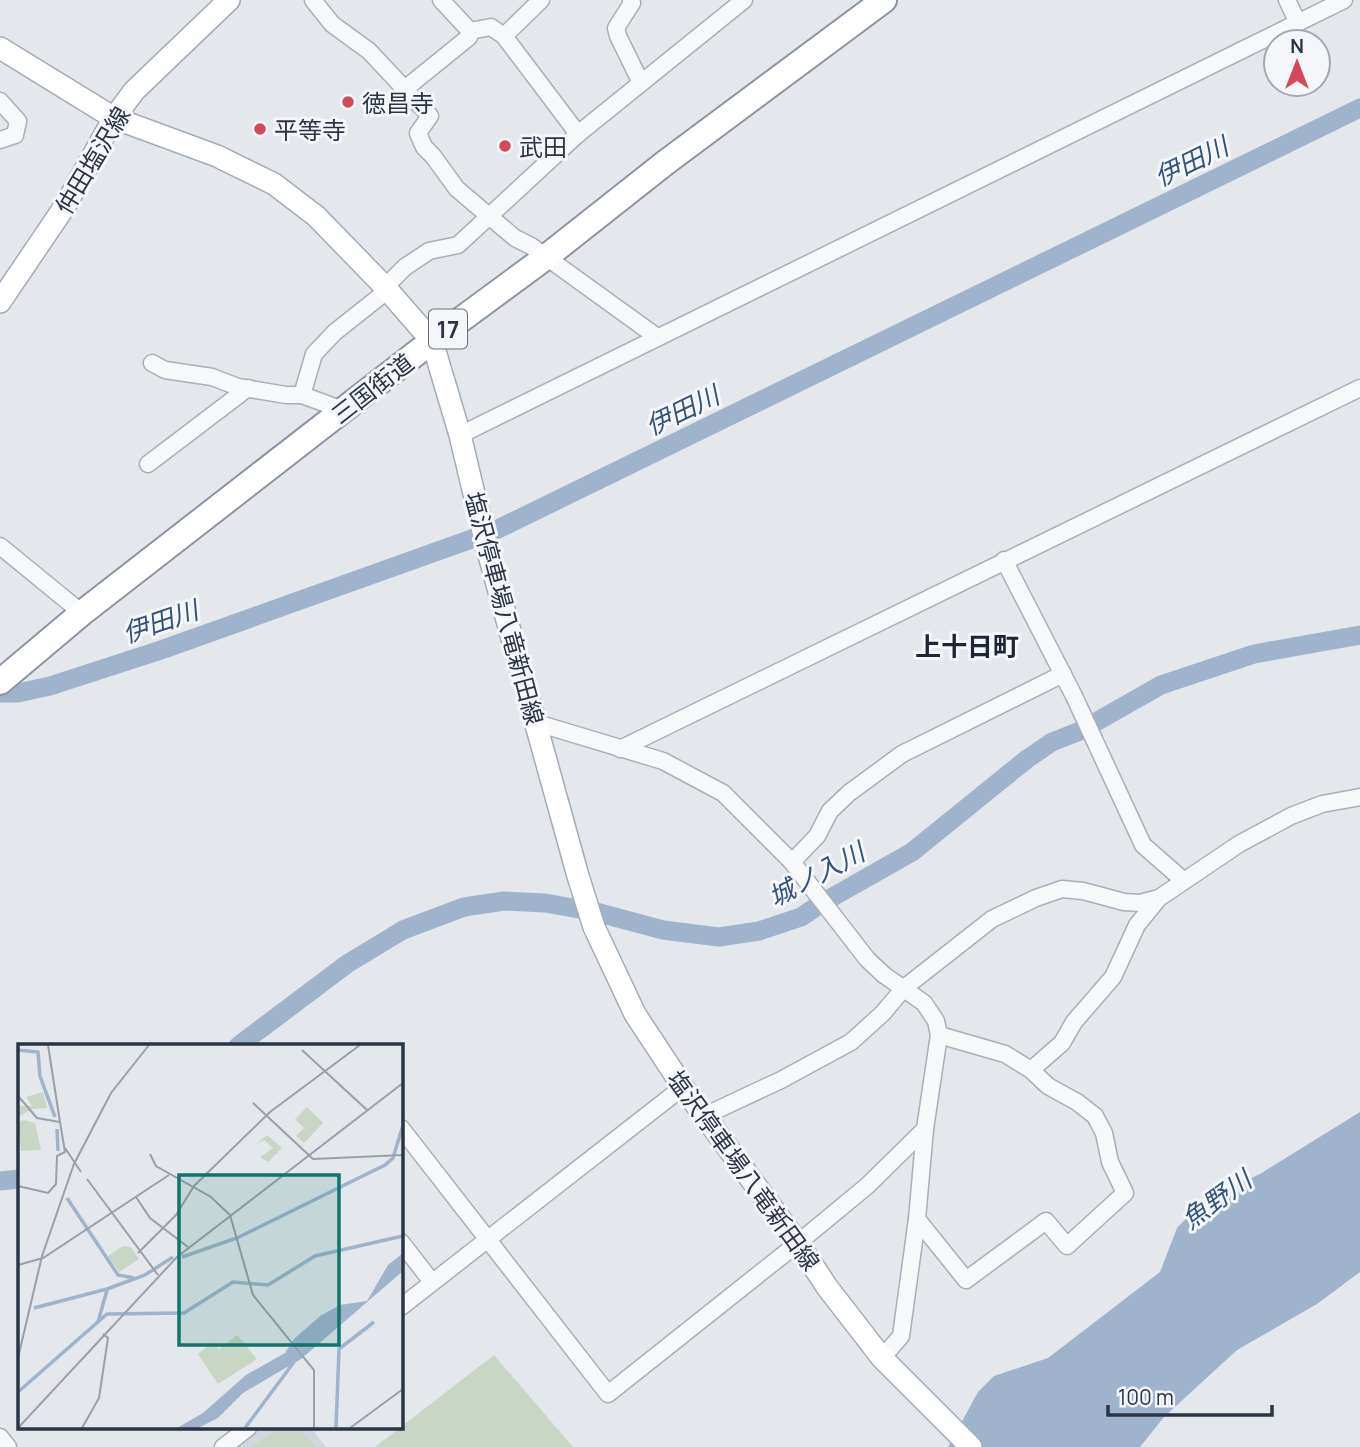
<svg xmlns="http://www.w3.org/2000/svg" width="1360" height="1447" font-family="Manrope,'Noto Sans JP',sans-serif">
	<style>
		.built { fill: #d2d6de }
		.green { fill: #c9d6c5 }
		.water { fill: #9fb4cc }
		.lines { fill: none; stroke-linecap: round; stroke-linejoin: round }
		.river { stroke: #9fb4cc; stroke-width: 19 }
		.minor-casing { stroke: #a9aeb7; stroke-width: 19 }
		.major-casing { stroke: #a3abb8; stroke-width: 24 }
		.highway-casing { stroke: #8b94a3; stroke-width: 28 }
		.minor { stroke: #f7f8fa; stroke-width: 16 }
		.major { stroke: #fff; stroke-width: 21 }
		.highway { stroke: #fff; stroke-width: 24 }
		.poi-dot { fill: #d1495b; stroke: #f4f6f9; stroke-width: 2.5 }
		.labels { text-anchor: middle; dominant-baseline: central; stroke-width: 6; stroke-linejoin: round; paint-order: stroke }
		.shield { fill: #f4f6f9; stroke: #676e7b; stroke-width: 2 }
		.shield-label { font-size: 23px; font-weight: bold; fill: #2b3445 }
		.poi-label { font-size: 24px; fill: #2b3445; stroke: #f4f6f9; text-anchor: start }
		.street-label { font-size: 24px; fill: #2b3445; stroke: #f4f6f9 }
		.water-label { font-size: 26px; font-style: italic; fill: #34527a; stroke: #f4f6f9 }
		.neighbourhood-label { font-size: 26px; font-weight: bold; fill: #1d2536; stroke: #f4f6f9 }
		.inset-river { fill: none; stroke: #9fb4cc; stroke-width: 3.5 }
		.inset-road { fill: none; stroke: #9a9fa9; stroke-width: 2 }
		.view { fill: #0f766e; fill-opacity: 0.15; stroke: #0f766e; stroke-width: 3.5 }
		.inset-edge { fill: none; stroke: #2b3445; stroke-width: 3.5 }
	</style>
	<rect width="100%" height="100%" fill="#e4e7ec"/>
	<!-- built -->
	<polygon class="built" points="248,1428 311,1428 326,1447 223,1447"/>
	<!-- green -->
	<g class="green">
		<polygon points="494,1355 573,1447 375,1447"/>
		<polygon points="277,1428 300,1428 315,1447 253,1447"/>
	</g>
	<!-- water -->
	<polygon class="water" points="1360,1112 1360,1272 1317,1304 1237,1350 1164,1417 1140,1447 948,1447 978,1392 994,1376 1048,1358 1160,1272 1177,1228 1206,1198 1260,1174"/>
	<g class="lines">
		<!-- river -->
		<g class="river">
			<polyline points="0,693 18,693 50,686 161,650 494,531 1360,108"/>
			<polyline points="238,1046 347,964 403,930 464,907 504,901 545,903 596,912 663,930 719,937 759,931 801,917 822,903 912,852 1027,759 1052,742 1080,731 1161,685 1254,654 1360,635"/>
			<polyline points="0,1181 19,1179"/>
		</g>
		<!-- minor casing -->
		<g class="minor-casing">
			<g id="minor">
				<polyline points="313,0 332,24 369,51 430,116 418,133 424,147 433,156 457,189 515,238 531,246 657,337"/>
				<polyline points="441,0 470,31 491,27 504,36 578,134"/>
				<polyline points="631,0 632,3 616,28 618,36 641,83"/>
				<polyline points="1287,0 1298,23"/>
				<polyline points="504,36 541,0"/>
				<polyline points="406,88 469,37 470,31"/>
				<polyline points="0,101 18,121 15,135 0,140"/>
				<polyline points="385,287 405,267 429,251 458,245 578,134 744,0"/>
				<polyline points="152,363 165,370 212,377 238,387 286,395 302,395 343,410"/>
				<polyline points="302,395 314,354 335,332 388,290"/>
				<polyline points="460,435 1344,0"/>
				<polyline points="148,464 248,388"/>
				<polyline points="0,546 82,613"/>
				<polyline points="1004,560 1074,696 1143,845 1184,881"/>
				<polyline points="537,723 663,761 723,793 792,862 867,959 884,975 924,1003 936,1021 939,1035 925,1129 917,1219 901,1336 882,1358"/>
				<polyline points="620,749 1360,388"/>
				<polyline points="792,862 817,836 830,811 849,793 902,754 1063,674"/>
				<polyline points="1031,1070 1062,1043 1074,1022 1113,977 1137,925 1159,898"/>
				<polyline points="704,1116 781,1080 851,1042 883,1013 904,988 992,919 1036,898 1062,889 1083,891 1124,902 1140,903 1159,898 1239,844 1291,816 1322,804 1360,797"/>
				<polyline points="401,1128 608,1394 798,1243 867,1186 925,1129"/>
				<polyline points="917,1219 966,1280 1046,1221 1067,1246 1125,1193 1110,1162 1104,1133 1095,1116 1077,1102 1048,1086 1031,1070 1005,1054 939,1035"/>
				<polyline points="401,1242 432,1282"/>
				<polyline points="401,1307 683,1087"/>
				<polyline points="0,1437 8,1447"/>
				<polyline points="223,1447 248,1428"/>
			</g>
		</g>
		<!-- major casing -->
		<g class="major-casing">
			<g id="major">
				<polyline points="0,48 114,118 217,156 274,184 316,216 385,287 432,341 460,435 487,548 578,876 594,927 635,1014 683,1087 798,1243 827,1287 882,1358 971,1447"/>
				<polyline points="0,302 65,206 114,118 134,91 229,0"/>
			</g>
		</g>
		<!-- highway casing -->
		<g class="highway-casing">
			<polyline id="highway" points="0,682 82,613 432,341 546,257 665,163 884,0"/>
		</g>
		<!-- minor -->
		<use href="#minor" class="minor"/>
		<!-- major -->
		<use href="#major" class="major"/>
		<!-- highway -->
		<use href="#highway" class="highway"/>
	</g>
	<!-- markers -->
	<g class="poi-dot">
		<circle cx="348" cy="102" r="7"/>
		<circle cx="260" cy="129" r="7"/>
		<circle cx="505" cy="146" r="7"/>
	</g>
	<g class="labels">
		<!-- shield labels -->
		<rect class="shield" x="429" y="309.5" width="38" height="39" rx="5"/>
		<g class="shield-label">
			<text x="448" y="329">17</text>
		</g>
		<!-- poi labels -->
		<g class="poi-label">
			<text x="362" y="102">徳昌寺</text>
			<text x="274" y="129">平等寺</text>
			<text x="519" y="146">武田</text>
		</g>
		<!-- street labels -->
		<g class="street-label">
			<text transform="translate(92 160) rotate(-59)">仲田塩沢線</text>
			<text transform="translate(372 388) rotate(-38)">三国街道</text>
			<text transform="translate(505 608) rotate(75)">塩沢停車場八竜新田線</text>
			<text transform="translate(744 1170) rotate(54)">塩沢停車場八竜新田線</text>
		</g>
		<!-- water labels -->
		<g class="water-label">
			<text transform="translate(1191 161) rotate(-26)">伊田川</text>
			<text transform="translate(682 410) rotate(-26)">伊田川</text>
			<text transform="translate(160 621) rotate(-19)">伊田川</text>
			<text transform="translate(816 874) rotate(-28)">城ノ入川</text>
			<text transform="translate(1216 1199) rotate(-36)">魚野川</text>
		</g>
		<!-- neighbourhood labels -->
		<g class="neighbourhood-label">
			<text x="967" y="646">上十日町</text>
		</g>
	</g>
	<!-- overview -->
	<g transform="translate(18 1044)">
		<rect width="385" height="385" fill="#e4e7ec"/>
		<path d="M25,48l4,16 -15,1 -14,8v-11h14l-6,-9zM289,63l16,16 -19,20 -8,-7 8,-8 -9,-9zM6,76l11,3 6,27 -20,1 -3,-29zM249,91l15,13 -14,14 -8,-5 13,-9 -9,-8 -9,5zM105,202l8,1 8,12 -20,13 -11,-16zM219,291l20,24 -39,25 -20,-30 15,-12 6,7z" fill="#c9d6c5"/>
		<path d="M385,209v18l-102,88 -58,34 -25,25 -20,10h-21l26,-15 43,-38 39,-22 9,-14 26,-23 20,-11 27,-4 21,-36z" fill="#9fb4cc"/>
		<path class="inset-river" d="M0,6l20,2 2,24 15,41M39,85l1,22M49,154l51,77 16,3M164,213l55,-19 148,-73 8,-7 10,-33M89,245l38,-14 28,-18M16,264l73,-19M80,278l9,-32M0,348l89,-78 77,-1 49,-31 35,3 47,-29 88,-20M227,384l49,-66M318,384l3,-79 35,-27"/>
		<path class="inset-road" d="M30,1l12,77M284,6l65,60M0,52l19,22 23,4 5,30 -8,4 -1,28 -8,9 -30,-7M235,59l60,56 90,-4M47,104l16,24M132,110l6,12 55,31 19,18 23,80 61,75v58M69,135l71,96M118,153l14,21 38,29M120,209l38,-38 18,-29 76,-74 90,-67M0,221l25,-7 126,-83M0,314l24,-102 32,-92 37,-71 38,-48M0,384l159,-171 226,-174M64,384l17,-30 9,-60 -5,-4M332,384l53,-39"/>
		<path class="view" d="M161,131h160v170h-160z"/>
		<rect width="385" height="385" class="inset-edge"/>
	</g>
	<!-- north arrow -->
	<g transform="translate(1297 63)"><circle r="33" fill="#f4f6f9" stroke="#a4a8b1" stroke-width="2"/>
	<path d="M0-5L12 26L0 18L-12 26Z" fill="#d1495b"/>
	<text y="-10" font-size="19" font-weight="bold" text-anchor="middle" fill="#2b3445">N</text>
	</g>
	<!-- scale -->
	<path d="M1108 1405v10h164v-10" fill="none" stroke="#2b3445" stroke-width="3.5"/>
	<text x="1118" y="1405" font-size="21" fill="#2b3445" stroke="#f4f6f9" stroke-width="5" paint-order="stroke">100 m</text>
</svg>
